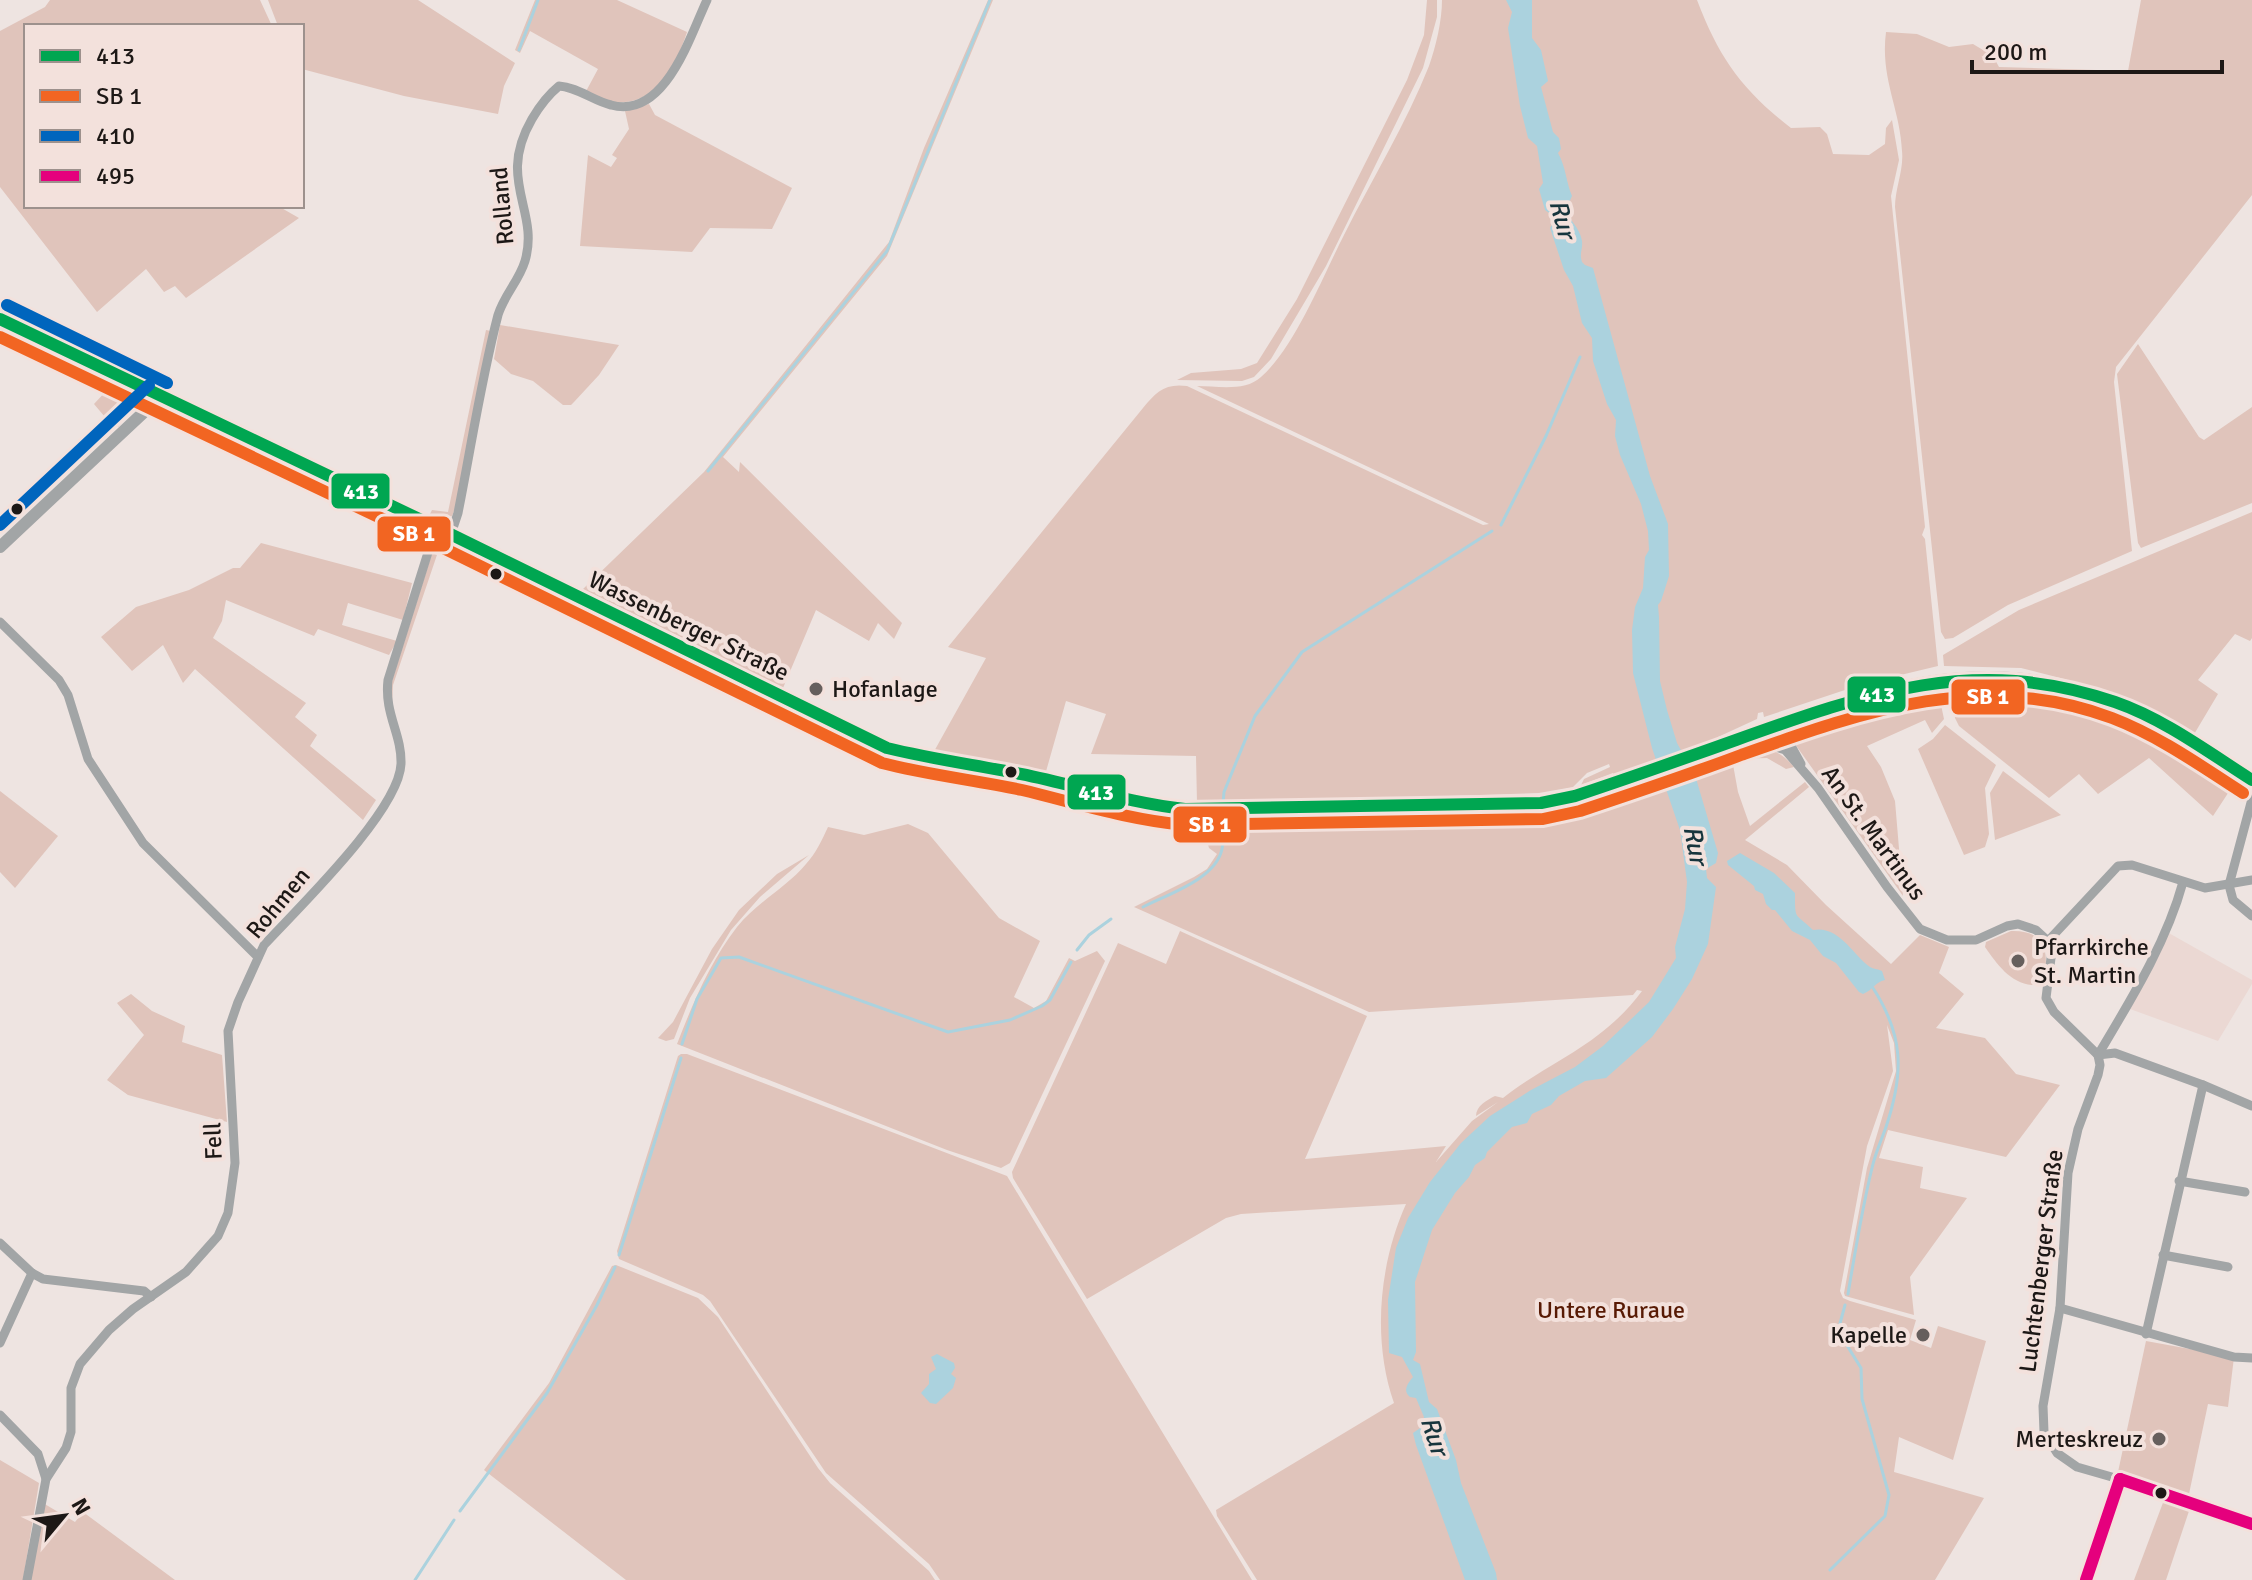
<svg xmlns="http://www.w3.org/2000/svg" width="2252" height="1580" font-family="Signika,sans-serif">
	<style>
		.built { fill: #ebd8d3 }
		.green { fill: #e0c4bb }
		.water { fill: #abd2de }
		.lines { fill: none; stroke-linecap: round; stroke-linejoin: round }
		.stream { stroke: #abd2de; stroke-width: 3 }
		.minor { stroke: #a2a5a6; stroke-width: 9 }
		.tertiary { stroke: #a2a5a6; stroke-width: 12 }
		.primary { stroke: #a6a8a7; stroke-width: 14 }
		.bus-1-casing { stroke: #f3e1dc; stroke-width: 18 }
		.bus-2-casing { stroke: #f3e1dc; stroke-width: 18 }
		.bus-3-casing { stroke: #f3e1dc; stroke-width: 18 }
		.bus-4-casing { stroke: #f3e1dc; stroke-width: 18 }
		.bus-1 { stroke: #00a651; stroke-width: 12 }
		.bus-2 { stroke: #f26522; stroke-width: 12 }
		.bus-3 { stroke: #0065bd; stroke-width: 12 }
		.bus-4 { stroke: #e5007d; stroke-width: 12 }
		.bus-dot { fill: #1d1816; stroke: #f3e1dc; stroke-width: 3 }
		.poi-dot { fill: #665f5d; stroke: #f3e1dc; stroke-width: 3 }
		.labels { text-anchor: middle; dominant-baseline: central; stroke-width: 8; stroke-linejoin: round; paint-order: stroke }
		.street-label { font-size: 24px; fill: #1d1816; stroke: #f3e1dc }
		.poi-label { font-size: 24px; fill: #1d1816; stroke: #f3e1dc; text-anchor: start }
		.park-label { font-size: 24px; fill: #581a04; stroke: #f3e1dc }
		.water-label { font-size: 26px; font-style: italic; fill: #17353d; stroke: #f3e1dc }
		.line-badge { stroke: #f3e1dc; stroke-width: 3 }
		.badge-label { font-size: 22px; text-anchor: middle; font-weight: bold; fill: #fff }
	</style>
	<rect width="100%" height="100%" fill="#eee4e1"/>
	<!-- built -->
	<polygon class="built" points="2167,932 2252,980 2252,984 2218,1041 2130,1009"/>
	<!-- green -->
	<g class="green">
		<polygon points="50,0 260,0 272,26 26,26 26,206 278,206 299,218 186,298 175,286 164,292 146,269 97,312 0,187 0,31 45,7"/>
		<polygon points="268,0 418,0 515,63 504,86 498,114 404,96 302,69 302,26 278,26"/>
		<path d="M535,0h82l70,32c-10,31 -31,74 -71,70 -11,0 -21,-4 -32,-7l14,-26 -68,-38 -10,22 -5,-3z"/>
		<polygon points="988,0 993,0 887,256 723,457 739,472 740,462 902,623 894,639 878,623 869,641 816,610 783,688 583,589 704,472 889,242 924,148"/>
		<polygon points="1427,0 1437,0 1437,17 1423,68 1326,266 1271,359 1254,377 1242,381 1177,380 1191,373 1241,369 1257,363 1297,299 1407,80 1424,35"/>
		<path d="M1442,0h255c22,58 45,90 94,128l29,-1 7,7 6,20 36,1 16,-11 1,-16 6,-8 7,40 -8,36 34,331 -3,8 3,4 13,127 -75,18 -99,33 -1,-5 -5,1 -1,6 -39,18 5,15c28,-9 51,-9 71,15l-8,2 -19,-11 -35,1 6,33 12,34 55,-44 4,5 -64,53 42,25 39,40 65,59 29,-29 29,12 -10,26 25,21 -28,34 49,10 31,36 44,11 -54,72 -118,-27 -9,28 44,9 -3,21 47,10 -57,79 4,38 -69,-19 -1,-3 23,-125 29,-97 -2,-28 -7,-18 6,46 -26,75 -27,145 3,7 7,3 66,19 -6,20 21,8 7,-22 48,15 -33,119 -54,-23 -5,35 90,26 -49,82h-678l-40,-64 -1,-6 178,-107c-22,-63 -15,-139 12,-199l-165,10 -15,4 -139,81 -74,-121 -1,-6 106,-229 48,21 14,-33 187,85 -62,143 141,-13 -10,16 36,-41 26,-19 -22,14c0,-10 11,-16 19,-20l8,2c50,-39 98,-52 139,-107l-5,-1 -4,5 -264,17 -235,-105 60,-30 13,-8 10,-15 -8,-6c-8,-26 14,-24 27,-32l224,-4 4,4c25,0 47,-7 73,-8l10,8c26,0 50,-10 75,-18l-2,-3c-18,7 -56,23 -74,14l72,-23 -5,-13 -32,12 3,-6 26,-12 -1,-3 -22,9 -14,14 -34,6 -334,11 -8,-1 -1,-47 -105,-2 15,-40 -40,-13 -21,74 -113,-20 54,-97 -38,-11 195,-239c13,-16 22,-25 44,-22l296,139 6,-1 -292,-138c20,0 48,6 64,-9 34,-30 62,-101 83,-142 28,-56 62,-111 85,-169 7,-20 13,-45 13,-66z"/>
		<path d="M2141,0h111v195l-136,172 -2,15 18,169 -124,54 -55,33 -8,1 -4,-7 -46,-425c0,-19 9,-37 7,-56 -2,-43 -22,-73 -16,-119l31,2 32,13 24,-3 20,12 6,11 129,4z"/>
		<polygon points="649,104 655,115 792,188 772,229 710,228 692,252 580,246 588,155 611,167 617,158 612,155 629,129 625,111"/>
		<polygon points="500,325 619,345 599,375 574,402 571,405 563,405 533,381 511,374 494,359"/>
		<polygon points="486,330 491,331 456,506 452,516 444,521 430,514 432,510 448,512"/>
		<polygon points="2138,344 2199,437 2204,440 2252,407 2252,503 2141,548 2138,543 2117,374"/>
		<polygon points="116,384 136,398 134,408 118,427 113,421 110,423 94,404 108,389"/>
		<polygon points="2252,512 2252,638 2250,641 2235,634 2198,680 2218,694 2193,736 2172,722 2119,695 2064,679 2021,668 1944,666 1943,655 2019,610"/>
		<path d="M443,540c16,5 28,15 41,23 15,9 29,13 45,16l329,165 1,7 -86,-45 -333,-160 -47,139 -1,20 -2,-18 44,-140z"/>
		<polygon points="261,543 412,583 403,620 348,603 342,625 397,641 389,655 318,629 314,636 226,600 222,621 213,638 306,703 295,717 317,735 310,746 376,800 363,820 195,669 183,683 163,645 132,671 101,637 136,607 189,590 233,568 240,568"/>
		<polygon points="1937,686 1944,719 1932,733 1925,720 1867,746 1881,767 1895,801 1903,896 1790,737 1789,731 1793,727 1845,708"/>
		<polygon points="2029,686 2102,703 2159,728 2236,781 2213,816 2149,758 2098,794 2079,774 2049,798 1959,726 1955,718 1952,695 1989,693"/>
		<polygon points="1945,725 1996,765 1985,788 1989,834 1985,847 1964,855 1918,749 1933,739"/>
		<polygon points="2003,771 2061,815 1995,840 1990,793"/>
		<polygon points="0,791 58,836 15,888 0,872"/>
		<path d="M908,824l20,9 71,85 41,23 -26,56 20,11 12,-7 23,-43 6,3 22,-10 8,10 -95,202 -9,5 -54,-18 -270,-106c16,-41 33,-82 60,-117 20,-25 49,-39 69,-63 10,-11 16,-24 22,-37l36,8z"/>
		<polygon points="809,855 760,897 731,930 690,998 674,1039 666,1041 658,1038 673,1022 712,949 739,910 777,874"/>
		<path d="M2011,931c31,-1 39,17 33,44l-12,10c-22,-2 -35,-21 -47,-38l1,-5z"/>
		<polygon points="131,994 152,1011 185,1026 182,1042 222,1055 227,1122 128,1095 107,1080 144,1035 117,1003"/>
		<polygon points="681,1054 687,1054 1007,1176 1252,1580 940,1580 929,1564 826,1473 710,1301 703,1295 619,1259 617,1251 678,1056"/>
		<polygon points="616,1265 698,1298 718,1317 818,1468 830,1483 929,1571 935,1580 626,1580 484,1470 549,1383 612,1266"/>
		<polygon points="2146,1341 2234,1357 2228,1407 2208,1404 2189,1494 2118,1472"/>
		<polygon points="0,1460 39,1483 23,1580 0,1580"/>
		<polygon points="2164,1500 2190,1508 2166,1580 2134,1580"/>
		<polygon points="43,1503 75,1522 83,1512 175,1580 30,1580"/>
	</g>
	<!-- water -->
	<g class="water">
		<path d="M1506,0h26v38l9,12 7,31 -7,6 12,45 6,6 2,11 -3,4c8,14 8,29 14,43 -12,24 7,25 10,45 1,8 -3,12 0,21l3,3 8,3 57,208 18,48 1,52 -8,25 -3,4 1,12 1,64 7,29 10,33 18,32 23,78 -2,10 -10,6 1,9 9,9 -8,57 -16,35 -19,30 -21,28 -46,41 -21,3 -26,15 -8,9 -19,9 -5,9 -15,4 -25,25 -2,6 -10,7 -6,12 -14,16 -23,37 -17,52 1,70 -3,8 7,4 9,38 8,7 19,51 5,23 35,90 1,7h-32l-49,-135 -3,-12 10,-7 1,-9 -8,-19 -6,-1c-8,-6 -2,-14 3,-20l-11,-20 -13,-4 -1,-53 8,-52 12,-30 22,-36 31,-39 29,-27 41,-26 44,-23 28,-21 46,-44 27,-44 -1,-11 10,-38 2,-27 -7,-52 -28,-82 -19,-75 -1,-43 3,-23 8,-19 2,-31 4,-7 -1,-19 -7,-27 -21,-49 -5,-19 1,-16 -9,-16 -14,-43 -1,-23 -10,-15 -9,-37 -9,-16 -14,-42 6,-10 -11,-8 -6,-21 4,-6 -6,-37 -9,-8 -8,-32 -12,-78 4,-16z"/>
		<path d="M1740,853l34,20 21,20c0,29 0,19 18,37 26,-5 40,25 57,37 3,2 8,2 12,4l3,9c-10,2 -12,10 -22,14l-4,-2 -23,-29 -13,-7 -13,-16 -18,-9 -17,-21h-3l-6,-6 -3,-10 -8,-4 -1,-4 -26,-21 -1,-4z"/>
		<polygon points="937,1354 954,1363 955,1368 951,1374 956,1378 953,1388 936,1404 930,1403 921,1393 929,1384 929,1374 936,1369 931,1357"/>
	</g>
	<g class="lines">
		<!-- stream -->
		<g class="stream">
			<polyline points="519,50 538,0"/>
			<polyline points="708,471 887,251 990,0"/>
			<polyline points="1501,525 1546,436 1580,357"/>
			<polyline points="1223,804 1224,792 1255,716 1302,652 1492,531"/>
			<path d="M1143,907c25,-13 73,-28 79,-58 2,-11 0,-26 1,-38"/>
			<polyline points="1077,950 1089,935 1111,919"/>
			<polyline points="682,1044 697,999 721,958 739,957 948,1032 1010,1020 1042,1006 1050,1000 1071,962"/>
			<polyline points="619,1255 681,1058"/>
			<path d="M1848,1294c7,-42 14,-85 24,-126 3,-14 9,-27 14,-41 18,-54 18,-91 -13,-139"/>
			<polyline points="460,1511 547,1393 597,1305 615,1267"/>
			<polyline points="1830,1570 1885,1516 1889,1495 1862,1399 1861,1368 1838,1331 1845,1305"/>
			<polyline points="415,1580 454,1520"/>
		</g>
		<!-- minor -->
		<g class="minor">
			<path d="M451,534l7,-21c13,-65 23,-133 40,-198 6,-20 21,-34 27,-54 15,-51 -29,-80 7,-142 7,-12 16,-24 27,-33 18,1 35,15 52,19 54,15 79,-69 96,-105"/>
			<polyline points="0,622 59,680 68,695 88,759 143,843 258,957"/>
			<polyline points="1779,724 1801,764"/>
			<polyline points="1767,729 1818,788 1887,887 1920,929 1947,940 1976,940 2007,926 2018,924 2036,930 2048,941 2052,950 2046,998 2054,1012 2098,1055"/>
			<polyline points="1746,738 1782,749"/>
			<path d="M2183,882c-17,62 -53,119 -85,173l2,10 -2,10 -20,54 -10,44 -8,135 -17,98 1,26 13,21 20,14 87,25 88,32"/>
			<polyline points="2229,885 2252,799"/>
			<polyline points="2229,885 2233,900 2252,916"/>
			<polyline points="2048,941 2118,866 2132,865 2205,888 2252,880"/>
			<polyline points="2098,1055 2115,1053 2203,1085 2252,1106"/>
			<polyline points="2179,1181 2245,1192"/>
			<polyline points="0,1243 32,1273"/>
			<polyline points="2163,1255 2228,1267"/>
			<polyline points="2060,1308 2234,1357 2252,1358"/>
			<polyline points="2146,1334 2203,1085"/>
			<polyline points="0,1343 32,1273 43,1279 144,1291 151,1297"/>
			<polyline points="0,1415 38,1454 46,1479"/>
			<path d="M27,1580l19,-101 20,-31 5,-16v-44l9,-24 29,-34 24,-21 53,-37 32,-36 10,-23 7,-50 -7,-132 10,-29 26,-57c33,-36 135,-134 137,-181 1,-30 -17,-50 -13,-84l48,-153"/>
			<polyline points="2086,1580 2120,1479"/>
		</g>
		<!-- tertiary -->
		<polyline class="tertiary" points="0,547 160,397"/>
		<!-- primary -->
		<path class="primary" d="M0,319l436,208 451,221 48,12 87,14 124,31 39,4 356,-6 34,-7c56,-19 112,-38 167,-58 129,-47 237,-87 373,-36 49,18 93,50 137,78"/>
		<!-- bus-1 casing -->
		<g class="bus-1-casing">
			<path id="bus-1" d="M0,319l436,208 451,221c45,11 89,17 134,26 55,11 108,29 164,35l356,-6 34,-7c54,-18 108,-37 161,-56 131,-47 240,-86 379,-38 49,17 93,50 137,78"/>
		</g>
		<!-- bus-2 casing -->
		<g class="bus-2-casing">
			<path id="bus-2" d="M0,337l429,204 453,222c46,12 93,17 140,27 54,13 107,30 163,35l358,-6 37,-8c54,-18 108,-36 161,-56 124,-44 240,-86 371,-37 47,18 89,48 131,75"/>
		</g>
		<!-- bus-3 casing -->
		<g class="bus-3-casing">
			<g id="bus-3">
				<polyline points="7,305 167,383"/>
				<polyline points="0,525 149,385"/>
			</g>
		</g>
		<!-- bus-4 casing -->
		<g class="bus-4-casing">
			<g id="bus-4">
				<polyline points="2120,1479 2252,1524"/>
				<polyline points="2086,1580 2120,1479"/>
			</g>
		</g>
		<!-- bus-1 -->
		<use href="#bus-1" class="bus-1"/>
		<!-- bus-2 -->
		<use href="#bus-2" class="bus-2"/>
		<!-- bus-3 -->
		<use href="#bus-3" class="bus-3"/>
		<!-- bus-4 -->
		<use href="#bus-4" class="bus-4"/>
	</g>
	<!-- markers -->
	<g class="bus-dot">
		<circle cx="17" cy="509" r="7"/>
		<circle cx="496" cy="574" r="7"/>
		<circle cx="1011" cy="772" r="7"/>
		<circle cx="2161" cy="1493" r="7"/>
	</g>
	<g class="poi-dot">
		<circle cx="816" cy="689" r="8"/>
		<circle cx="2018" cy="961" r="8"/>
		<circle cx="1923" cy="1335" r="8"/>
		<circle cx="2159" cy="1439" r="8"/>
	</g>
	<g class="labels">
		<!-- street labels -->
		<g class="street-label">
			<text transform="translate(502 206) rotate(-95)">Rolland</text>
			<text transform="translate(689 626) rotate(26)">Wassenberger Straße</text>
			<text transform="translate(1874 833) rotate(54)">An St. Martinus</text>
			<text transform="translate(278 903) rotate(-50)">Rohmen</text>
			<text transform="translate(213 1141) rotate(-92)">Fell</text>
			<text transform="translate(2041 1261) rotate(-83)">Luchtenberger Straße</text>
		</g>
		<!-- poi labels -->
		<g class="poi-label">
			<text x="832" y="689">Hofanlage</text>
			<text x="2034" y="947">Pfarrkirche<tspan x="2034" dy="28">St. Martin</tspan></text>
			<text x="1907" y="1335" text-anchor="end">Kapelle</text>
			<text x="2143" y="1439" text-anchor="end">Merteskreuz</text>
		</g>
		<!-- park labels -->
		<g class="park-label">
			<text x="1611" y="1310">Untere Ruraue</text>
		</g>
		<!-- water labels -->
		<g class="water-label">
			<text transform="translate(1562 219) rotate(75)">Rur</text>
			<text transform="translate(1695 845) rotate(79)">Rur</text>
			<text transform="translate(1434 1436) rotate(72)">Rur</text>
		</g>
	</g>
	<g class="line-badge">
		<rect x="330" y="472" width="61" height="38" rx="8" fill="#00a651"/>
		<rect x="376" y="515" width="76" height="38" rx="8" fill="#f26522"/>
		<rect x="1846" y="675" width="61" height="39" rx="8" fill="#00a651"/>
		<rect x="1950" y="678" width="76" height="38" rx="8" fill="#f26522"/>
		<rect x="1066" y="773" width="61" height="38" rx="8" fill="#00a651"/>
		<rect x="1172" y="805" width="76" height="39" rx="8" fill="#f26522"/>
	</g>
	<g class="badge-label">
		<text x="361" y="499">413</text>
		<text x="414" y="541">SB 1</text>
		<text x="1877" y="702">413</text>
		<text x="1988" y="704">SB 1</text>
		<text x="1096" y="800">413</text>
		<text x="1210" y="832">SB 1</text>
	</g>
	<!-- legend -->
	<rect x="24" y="24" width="280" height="184" fill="#f3e1dc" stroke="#9d918d" stroke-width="2"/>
	<rect x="40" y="50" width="40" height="12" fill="#00a651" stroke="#9d918d" stroke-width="2"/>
	<text x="96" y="64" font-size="24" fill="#1d1816">413</text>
	<rect x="40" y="90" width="40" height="12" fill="#f26522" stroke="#9d918d" stroke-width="2"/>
	<text x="96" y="104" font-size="24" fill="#1d1816">SB 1</text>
	<rect x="40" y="130" width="40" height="12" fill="#0065bd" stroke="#9d918d" stroke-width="2"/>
	<text x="96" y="144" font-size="24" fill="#1d1816">410</text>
	<rect x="40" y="170" width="40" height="12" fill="#e5007d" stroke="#9d918d" stroke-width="2"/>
	<text x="96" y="184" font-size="24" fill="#1d1816">495</text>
	<!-- north arrow -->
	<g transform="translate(64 1516) rotate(61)" stroke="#f3e1dc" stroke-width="6" paint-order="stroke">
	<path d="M0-6L14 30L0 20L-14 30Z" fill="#1d1816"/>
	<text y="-12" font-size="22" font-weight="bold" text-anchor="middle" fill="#1d1816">N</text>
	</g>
	<!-- scale -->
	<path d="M1972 60v12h250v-12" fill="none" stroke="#1d1816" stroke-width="4"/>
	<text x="1984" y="60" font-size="24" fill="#1d1816" stroke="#f3e1dc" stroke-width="6" paint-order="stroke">200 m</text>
</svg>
